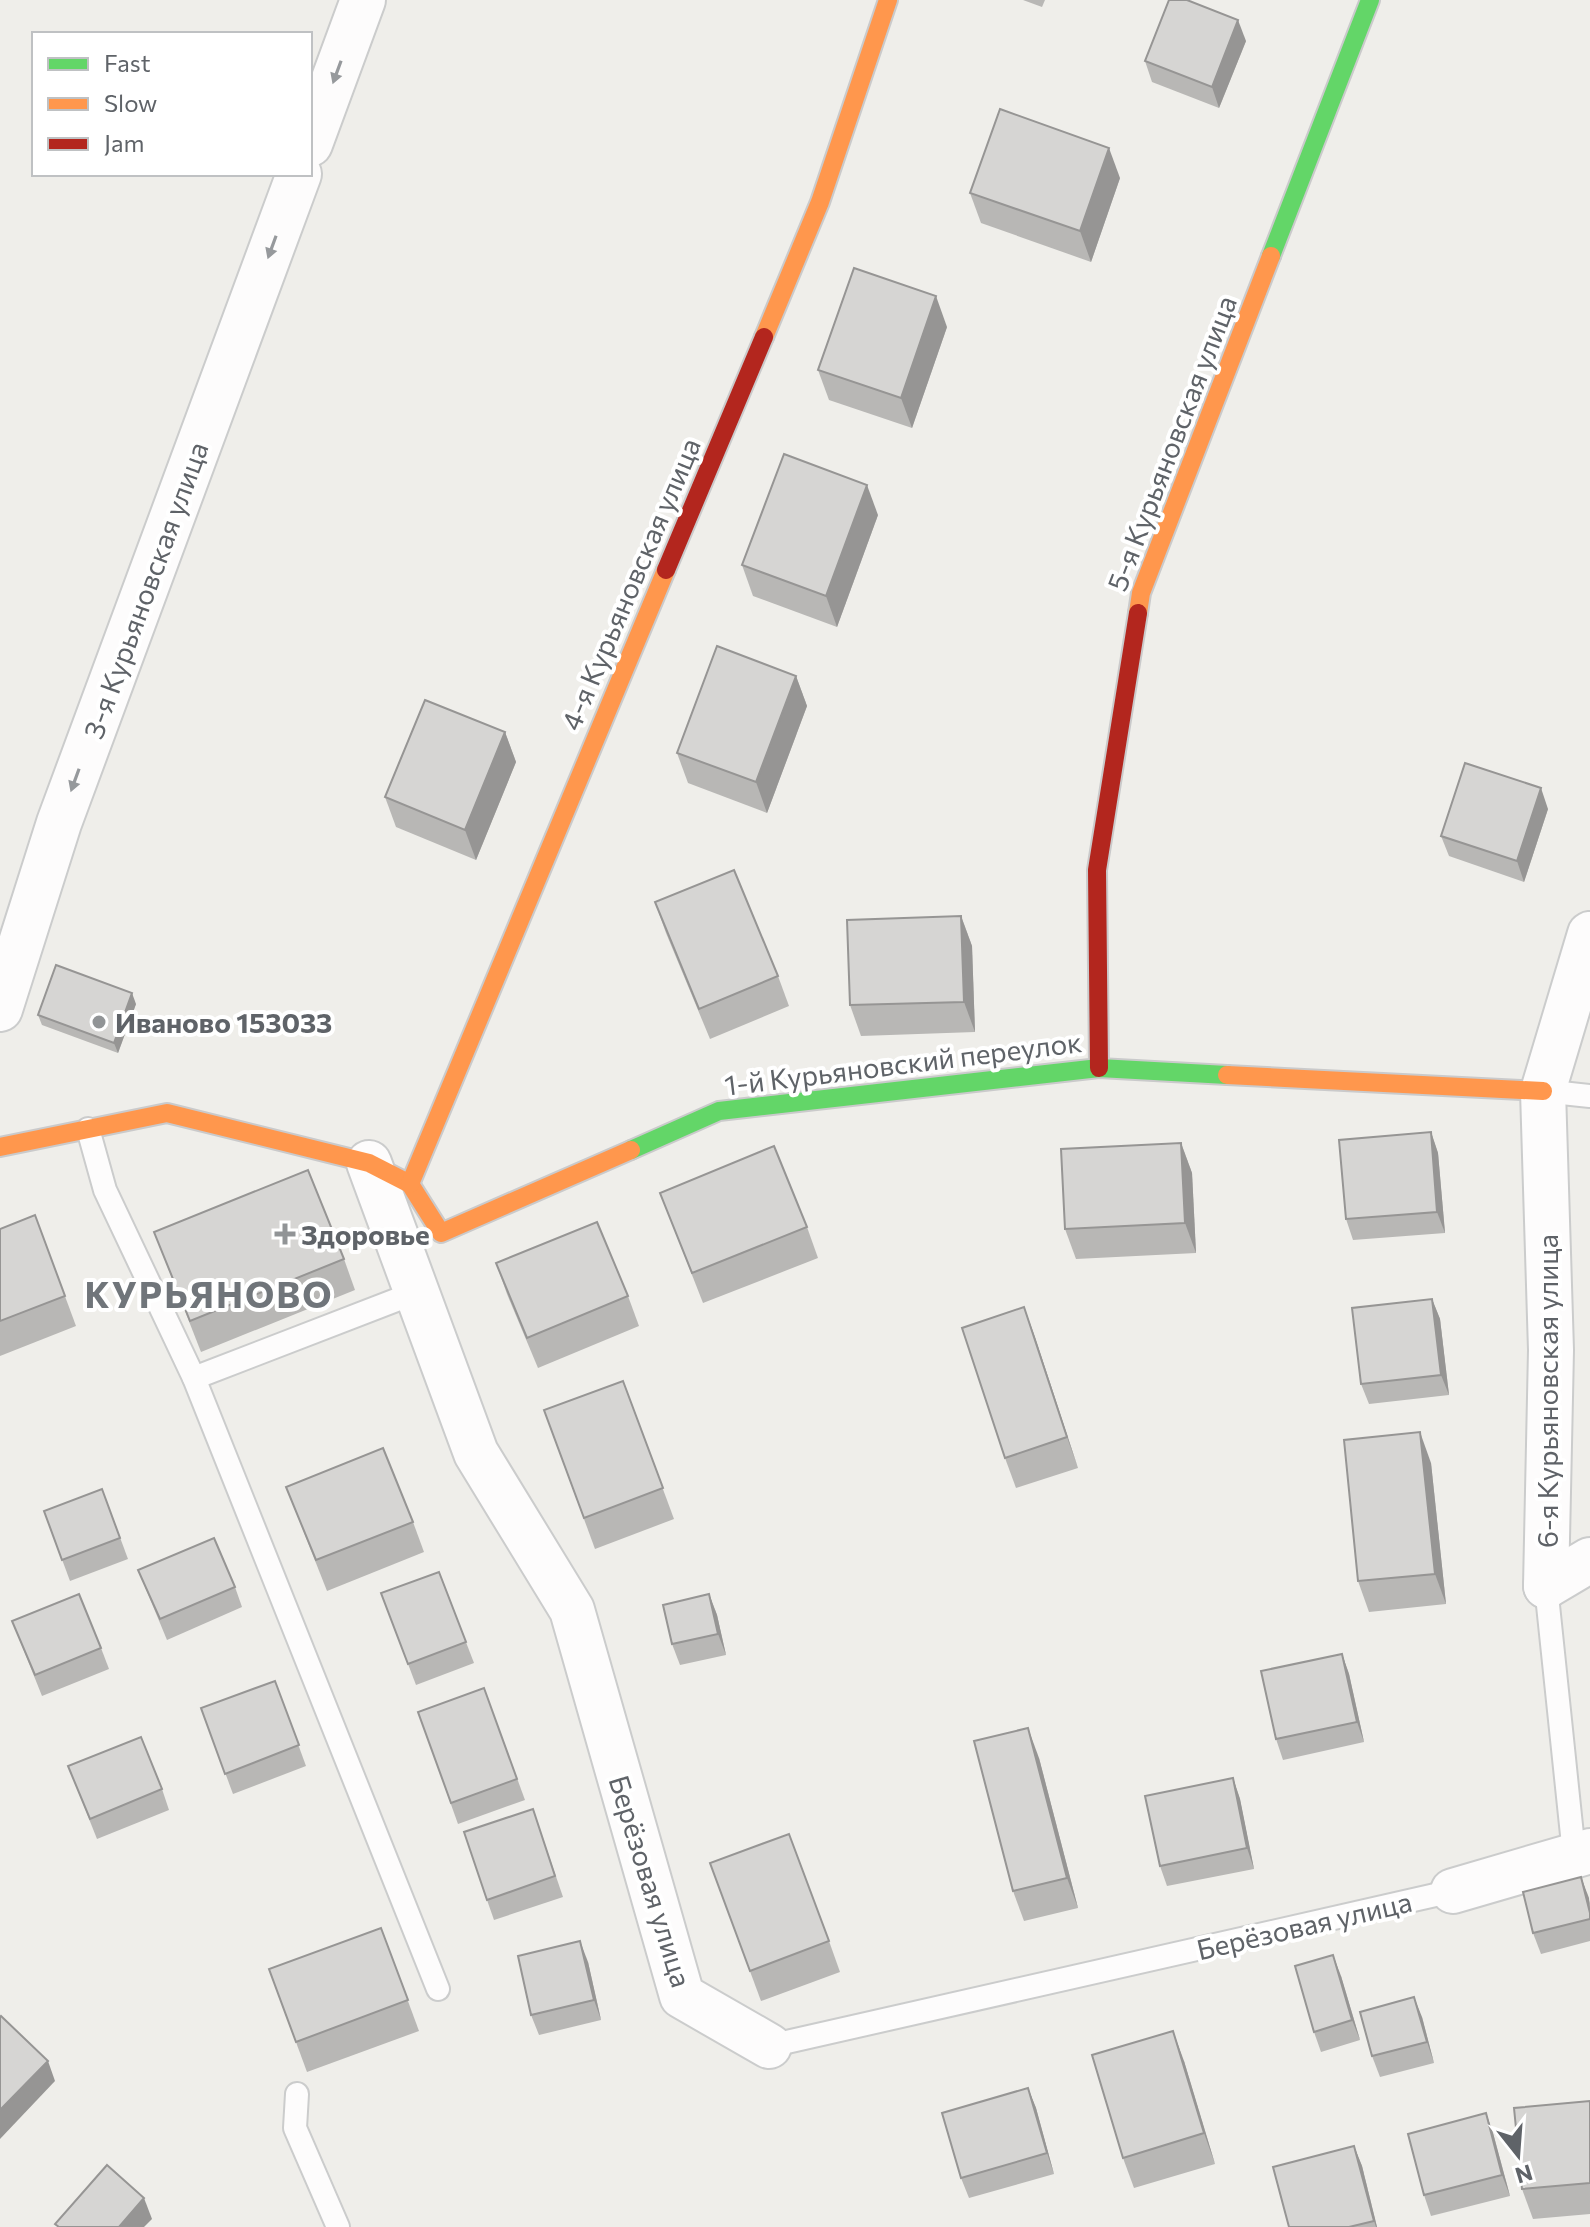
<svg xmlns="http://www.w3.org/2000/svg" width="1590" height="2227" font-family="Commissioner,sans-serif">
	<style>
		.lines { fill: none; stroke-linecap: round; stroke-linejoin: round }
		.lane-casing { stroke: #cbcccc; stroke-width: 26 }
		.street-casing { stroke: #cbcccc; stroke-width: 48 }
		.fast-casing { stroke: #cacacb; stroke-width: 22 }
		.slow-casing { stroke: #cacacb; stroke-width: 22 }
		.jam-casing { stroke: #cacacb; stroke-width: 22 }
		.lane { stroke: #fdfcfc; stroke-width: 22 }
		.street { stroke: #fdfcfc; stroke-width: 44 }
		.fast { stroke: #63d668; stroke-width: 18 }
		.slow { stroke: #ff974d; stroke-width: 18 }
		.jam { stroke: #b3261e; stroke-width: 18 }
		.wall { fill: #b8b7b5 }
		.shaded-wall { fill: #969594 }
		.building { fill: #d6d5d3; stroke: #969594; stroke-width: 2 }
		.oneway { fill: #96999c }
		.poi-dot { fill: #919496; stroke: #fff; stroke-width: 3 }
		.labels { text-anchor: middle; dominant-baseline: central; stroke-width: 8; stroke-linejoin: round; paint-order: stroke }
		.street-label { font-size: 28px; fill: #5f6368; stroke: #fff }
		.poi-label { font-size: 28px; font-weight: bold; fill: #5f6368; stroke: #fff; text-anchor: start }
		.district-label { font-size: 36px; font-weight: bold; letter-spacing: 2px; fill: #70757a; stroke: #fff }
	</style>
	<rect width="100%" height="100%" fill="#efeeea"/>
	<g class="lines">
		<!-- lane casing -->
		<g class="lane-casing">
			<g id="lane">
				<polyline points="1543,1091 1590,1096"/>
				<polyline points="88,1129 105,1190 194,1378 417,1292"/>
				<polyline points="194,1378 438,1989"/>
				<polyline points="1546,1586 1574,1854"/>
				<polyline points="769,2046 1453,1891"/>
				<polyline points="297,2094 295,2128 338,2227"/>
			</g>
		</g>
		<!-- street casing -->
		<g class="street-casing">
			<g id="street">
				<polyline points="310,144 363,0"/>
				<polyline points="0,1009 59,823 299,174"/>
				<polyline points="369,1163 476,1453 572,1610 682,1996 769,2046"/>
				<polyline points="1546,1586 1551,1350 1543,1091 1590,934"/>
				<polyline points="1546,1586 1590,1560"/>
				<polyline points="1453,1891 1590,1851"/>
			</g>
		</g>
		<!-- fast casing -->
		<g class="fast-casing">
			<g id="fast">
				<polyline points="1271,256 1370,0"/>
				<polyline points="631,1150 719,1111 1099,1068 1227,1075"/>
			</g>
		</g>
		<!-- slow casing -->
		<g class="slow-casing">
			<g id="slow">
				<polyline points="764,337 820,202 888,0"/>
				<polyline points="1138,613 1141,593 1271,256"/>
				<polyline points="1227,1075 1543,1091"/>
				<polyline points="0,1147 167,1113 369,1163 410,1184 441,1233 631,1150"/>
				<polyline points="410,1184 666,570"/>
			</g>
		</g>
		<!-- jam casing -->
		<g class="jam-casing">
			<g id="jam">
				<polyline points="666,570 764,337"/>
				<polyline points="1099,1068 1097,870 1138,613"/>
			</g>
		</g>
		<!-- lane -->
		<use href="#lane" class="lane"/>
		<!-- street -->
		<use href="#street" class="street"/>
		<!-- fast -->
		<use href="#fast" class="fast"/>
		<!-- slow -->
		<use href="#slow" class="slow"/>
		<!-- jam -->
		<use href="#jam" class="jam"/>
	</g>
	<!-- wall -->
	<g class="wall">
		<polygon points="1023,0 1045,0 1042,7"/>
		<polygon points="1246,41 1219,108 1152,82 1145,61"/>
		<polygon points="1120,178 1091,262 981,223 970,193"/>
		<polygon points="947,327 912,428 829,400 818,370"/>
		<polygon points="878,515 837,627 753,596 742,565"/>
		<polygon points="796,676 807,706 767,813 688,783 677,753"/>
		<polygon points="505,732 516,762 476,860 396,827 385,797"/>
		<polygon points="1548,809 1524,882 1449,856 1441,836"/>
		<polygon points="655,902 778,976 789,1006 710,1039 666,933"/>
		<polygon points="961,916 972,946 975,1032 861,1036 850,1005"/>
		<polygon points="136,1004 118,1053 42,1025 38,1015"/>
		<polygon points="1431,1132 1438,1153 1445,1233 1353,1240 1346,1219"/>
		<polygon points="1181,1143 1192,1173 1196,1253 1076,1259 1065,1229"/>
		<polygon points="660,1193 807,1227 818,1258 703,1303"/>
		<polygon points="35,1215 76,1326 0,1356 0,1229"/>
		<polygon points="154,1232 344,1259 355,1290 201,1352"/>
		<polygon points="496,1263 628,1296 639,1326 538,1368 507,1294"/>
		<polygon points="1432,1299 1440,1319 1449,1395 1369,1404 1361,1384"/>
		<polygon points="1024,1307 1078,1468 1016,1488 1005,1458"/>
		<polygon points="623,1381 674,1519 595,1549 544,1410"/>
		<polygon points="1431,1463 1446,1604 1369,1612 1358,1581"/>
		<polygon points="286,1487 413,1522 424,1552 327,1591"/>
		<polygon points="102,1489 128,1559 70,1581 44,1511"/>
		<polygon points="138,1570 235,1587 242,1607 167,1640"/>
		<polygon points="439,1572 474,1663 416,1685 381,1593"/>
		<polygon points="709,1594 717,1615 726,1655 680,1665 672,1644"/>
		<polygon points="12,1621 101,1648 109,1669 42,1696"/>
		<polygon points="1342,1654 1349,1674 1364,1742 1283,1760 1276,1739"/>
		<polygon points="275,1681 306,1766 233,1794 201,1708"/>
		<polygon points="484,1688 525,1800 458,1824 418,1712"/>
		<polygon points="1039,1758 1078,1908 1024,1921 1013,1891"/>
		<polygon points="68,1766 162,1789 169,1810 97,1839"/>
		<polygon points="1233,1778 1240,1799 1254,1869 1167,1886 1160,1866"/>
		<polygon points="533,1809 563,1897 494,1920 487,1900"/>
		<polygon points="710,1863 829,1941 840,1972 761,2001"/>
		<polygon points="1581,1877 1590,1903 1590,1941 1541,1954 1533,1933"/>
		<polygon points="381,1928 419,2031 307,2072 269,1969"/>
		<polygon points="588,1962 601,2020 539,2035 531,2015"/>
		<polygon points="1341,1976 1360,2040 1321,2052 1314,2032"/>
		<polygon points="1422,2017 1434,2063 1380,2077 1372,2056"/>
		<polygon points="1184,2061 1215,2164 1134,2188 1123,2158"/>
		<polygon points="1028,2088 1036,2108 1054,2174 969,2198 961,2178"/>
		<polygon points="1590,2101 1590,2214 1533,2219 1522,2189"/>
		<polygon points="1486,2113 1493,2133 1510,2196 1431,2216 1424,2195"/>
		<polygon points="1354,2146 1362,2166 1377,2227 1289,2227"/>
	</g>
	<!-- shaded-wall -->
	<g class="shaded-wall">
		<polygon points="1238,20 1246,41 1219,108 1212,87"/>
		<polygon points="1109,148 1120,178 1091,262 1080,231"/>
		<polygon points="936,296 947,327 912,428 901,398"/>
		<polygon points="867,485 878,515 837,627 826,596"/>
		<polygon points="796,676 807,706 767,813 756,782"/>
		<polygon points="505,732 516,762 476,860 465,830"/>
		<polygon points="1541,788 1548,809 1524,882 1517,861"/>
		<polygon points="961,916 972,946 975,1032 964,1002"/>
		<polygon points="132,993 136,1004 118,1053 114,1043"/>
		<polygon points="1431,1132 1438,1153 1445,1233 1437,1212"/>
		<polygon points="1181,1143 1192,1173 1196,1253 1185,1223"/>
		<polygon points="1432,1299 1440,1319 1449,1395 1441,1375"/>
		<polygon points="1024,1307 1035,1337 1078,1468 1067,1437"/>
		<polygon points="1420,1432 1431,1463 1446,1604 1435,1574"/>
		<polygon points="709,1594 717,1615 726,1655 718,1634"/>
		<polygon points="1342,1654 1349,1674 1364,1742 1357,1722"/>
		<polygon points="1028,1728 1039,1758 1078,1908 1067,1878"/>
		<polygon points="1233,1778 1240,1799 1254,1869 1247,1848"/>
		<polygon points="1581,1877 1589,1898 1590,1913"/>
		<polygon points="580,1941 588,1962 601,2020 594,2000"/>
		<polygon points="1333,1955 1341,1976 1360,2040 1352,2020"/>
		<polygon points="1414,1997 1422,2017 1434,2063 1427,2042"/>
		<polygon points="1173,2031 1184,2061 1215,2164 1204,2133"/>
		<polygon points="48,2061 55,2081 0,2139 0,2110"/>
		<polygon points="1028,2088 1036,2108 1054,2174 1047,2153"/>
		<polygon points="1486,2113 1493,2133 1510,2196 1502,2175"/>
		<polygon points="1354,2146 1362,2166 1377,2227 1376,2227 1374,2221"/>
		<polygon points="144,2198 152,2219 144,2227 119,2227"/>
	</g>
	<!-- building -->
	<g class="building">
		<polygon points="1169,0 1187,0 1238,20 1212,87 1145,61"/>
		<polygon points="1000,109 1109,148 1080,231 970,193"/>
		<polygon points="854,268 936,296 901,398 818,370"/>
		<polygon points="784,454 867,485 826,596 742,565"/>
		<polygon points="717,646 796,676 756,782 677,753"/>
		<polygon points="425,700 505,732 465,830 385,797"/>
		<polygon points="1465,763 1541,788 1517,861 1441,836"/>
		<polygon points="734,870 778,976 699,1009 655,902"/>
		<polygon points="961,916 964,1002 850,1005 847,920"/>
		<polygon points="56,965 132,993 114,1043 38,1015"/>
		<polygon points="1431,1132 1437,1212 1346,1219 1339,1140"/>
		<polygon points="1181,1143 1185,1223 1065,1229 1061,1149"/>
		<polygon points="774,1146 807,1227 692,1273 660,1193"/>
		<polygon points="308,1170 344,1259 190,1321 154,1232"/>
		<polygon points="35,1215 65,1296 0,1321 0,1229"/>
		<polygon points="597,1222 628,1296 527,1338 496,1263"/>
		<polygon points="1432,1299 1441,1375 1361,1384 1352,1308"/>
		<polygon points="1024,1307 1067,1437 1005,1458 962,1328"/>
		<polygon points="623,1381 663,1488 584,1518 544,1410"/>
		<polygon points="1420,1432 1435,1574 1358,1581 1344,1440"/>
		<polygon points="383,1448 413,1522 316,1560 286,1487"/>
		<polygon points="102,1489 120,1538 62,1560 44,1511"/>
		<polygon points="214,1538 235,1587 160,1619 138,1570"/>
		<polygon points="439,1572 466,1642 408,1664 381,1593"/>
		<polygon points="79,1594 101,1648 35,1675 12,1621"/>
		<polygon points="709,1594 718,1634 672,1644 663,1605"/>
		<polygon points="1342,1654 1357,1722 1276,1739 1261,1671"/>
		<polygon points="275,1681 299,1745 225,1774 201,1708"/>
		<polygon points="484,1688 517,1779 451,1803 418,1712"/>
		<polygon points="1028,1728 1067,1878 1013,1891 974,1741"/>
		<polygon points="141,1737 162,1789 90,1819 68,1766"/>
		<polygon points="1233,1778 1247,1848 1160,1866 1145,1796"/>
		<polygon points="533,1809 555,1876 487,1900 464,1832"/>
		<polygon points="789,1834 829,1941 750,1971 710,1863"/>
		<polygon points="1581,1877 1590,1913 1590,1919 1533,1933 1523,1892"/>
		<polygon points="381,1928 408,2000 296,2042 269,1969"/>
		<polygon points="580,1941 594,2000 531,2015 518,1956"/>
		<polygon points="1333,1955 1352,2020 1314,2032 1295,1966"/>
		<polygon points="1414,1997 1427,2042 1372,2056 1360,2012"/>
		<polygon points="1,2016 48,2061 0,2110 0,2017"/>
		<polygon points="1173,2031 1204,2133 1123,2158 1092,2055"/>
		<polygon points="1028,2088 1047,2153 961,2178 942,2113"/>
		<polygon points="1590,2101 1590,2183 1522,2189 1514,2108"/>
		<polygon points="1486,2113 1502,2175 1424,2195 1408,2134"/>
		<polygon points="1354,2146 1374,2221 1349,2227 1289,2227 1273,2167"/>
		<polygon points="107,2165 144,2198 119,2227 59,2227 55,2224"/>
	</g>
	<!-- one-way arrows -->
	<defs><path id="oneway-solid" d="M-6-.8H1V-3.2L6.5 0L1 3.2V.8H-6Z" transform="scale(2)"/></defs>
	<g class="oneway">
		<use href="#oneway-solid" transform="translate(337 72) rotate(110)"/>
		<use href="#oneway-solid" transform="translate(272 247) rotate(110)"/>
		<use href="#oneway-solid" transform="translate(75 780) rotate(110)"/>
	</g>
	<!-- markers -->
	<g class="poi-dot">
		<circle cx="99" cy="1022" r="8"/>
		<path d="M281 1222h8v8h8v8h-8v8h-8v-8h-8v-8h8z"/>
	</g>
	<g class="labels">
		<!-- street labels -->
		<g class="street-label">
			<text transform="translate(1171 443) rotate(-69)">5-я Курьяновская улица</text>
			<text transform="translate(630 584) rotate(-67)">4-я Курьяновская улица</text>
			<text transform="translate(145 590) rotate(-70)">3-я Курьяновская улица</text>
			<text transform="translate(903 1063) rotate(-7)">1-й Курьяновский переулок</text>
			<text transform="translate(1547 1391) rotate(-90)">6-я Курьяновская улица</text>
			<text transform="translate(651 1881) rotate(73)">Берёзовая улица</text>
			<text transform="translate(1304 1925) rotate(-13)">Берёзовая улица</text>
		</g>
		<!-- poi labels -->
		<g class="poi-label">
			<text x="115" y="1022">Иваново 153033</text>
			<text x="301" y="1234">Здоровье</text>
		</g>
		<!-- district labels -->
		<g class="district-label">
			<text x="209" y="1293">КУРЬЯНОВО</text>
		</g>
	</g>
	<!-- legend -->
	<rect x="32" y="32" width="280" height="144" fill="#ffffff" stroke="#bfc1c3" stroke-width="2"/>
	<rect x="48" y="58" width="40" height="12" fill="#63d668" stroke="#bfc1c3" stroke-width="2"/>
	<text x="104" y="72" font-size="24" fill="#5f6368">Fast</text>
	<rect x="48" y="98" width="40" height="12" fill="#ff974d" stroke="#bfc1c3" stroke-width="2"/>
	<text x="104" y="112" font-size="24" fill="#5f6368">Slow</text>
	<rect x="48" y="138" width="40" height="12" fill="#b3261e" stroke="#bfc1c3" stroke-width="2"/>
	<text x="104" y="152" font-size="24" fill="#5f6368">Jam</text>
	<!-- north arrow -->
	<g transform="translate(1518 2155) rotate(163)" stroke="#ffffff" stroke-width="6" paint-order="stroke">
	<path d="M0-6L14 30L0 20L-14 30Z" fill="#5f6368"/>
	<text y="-12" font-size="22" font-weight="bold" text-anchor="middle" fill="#5f6368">N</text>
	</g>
</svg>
